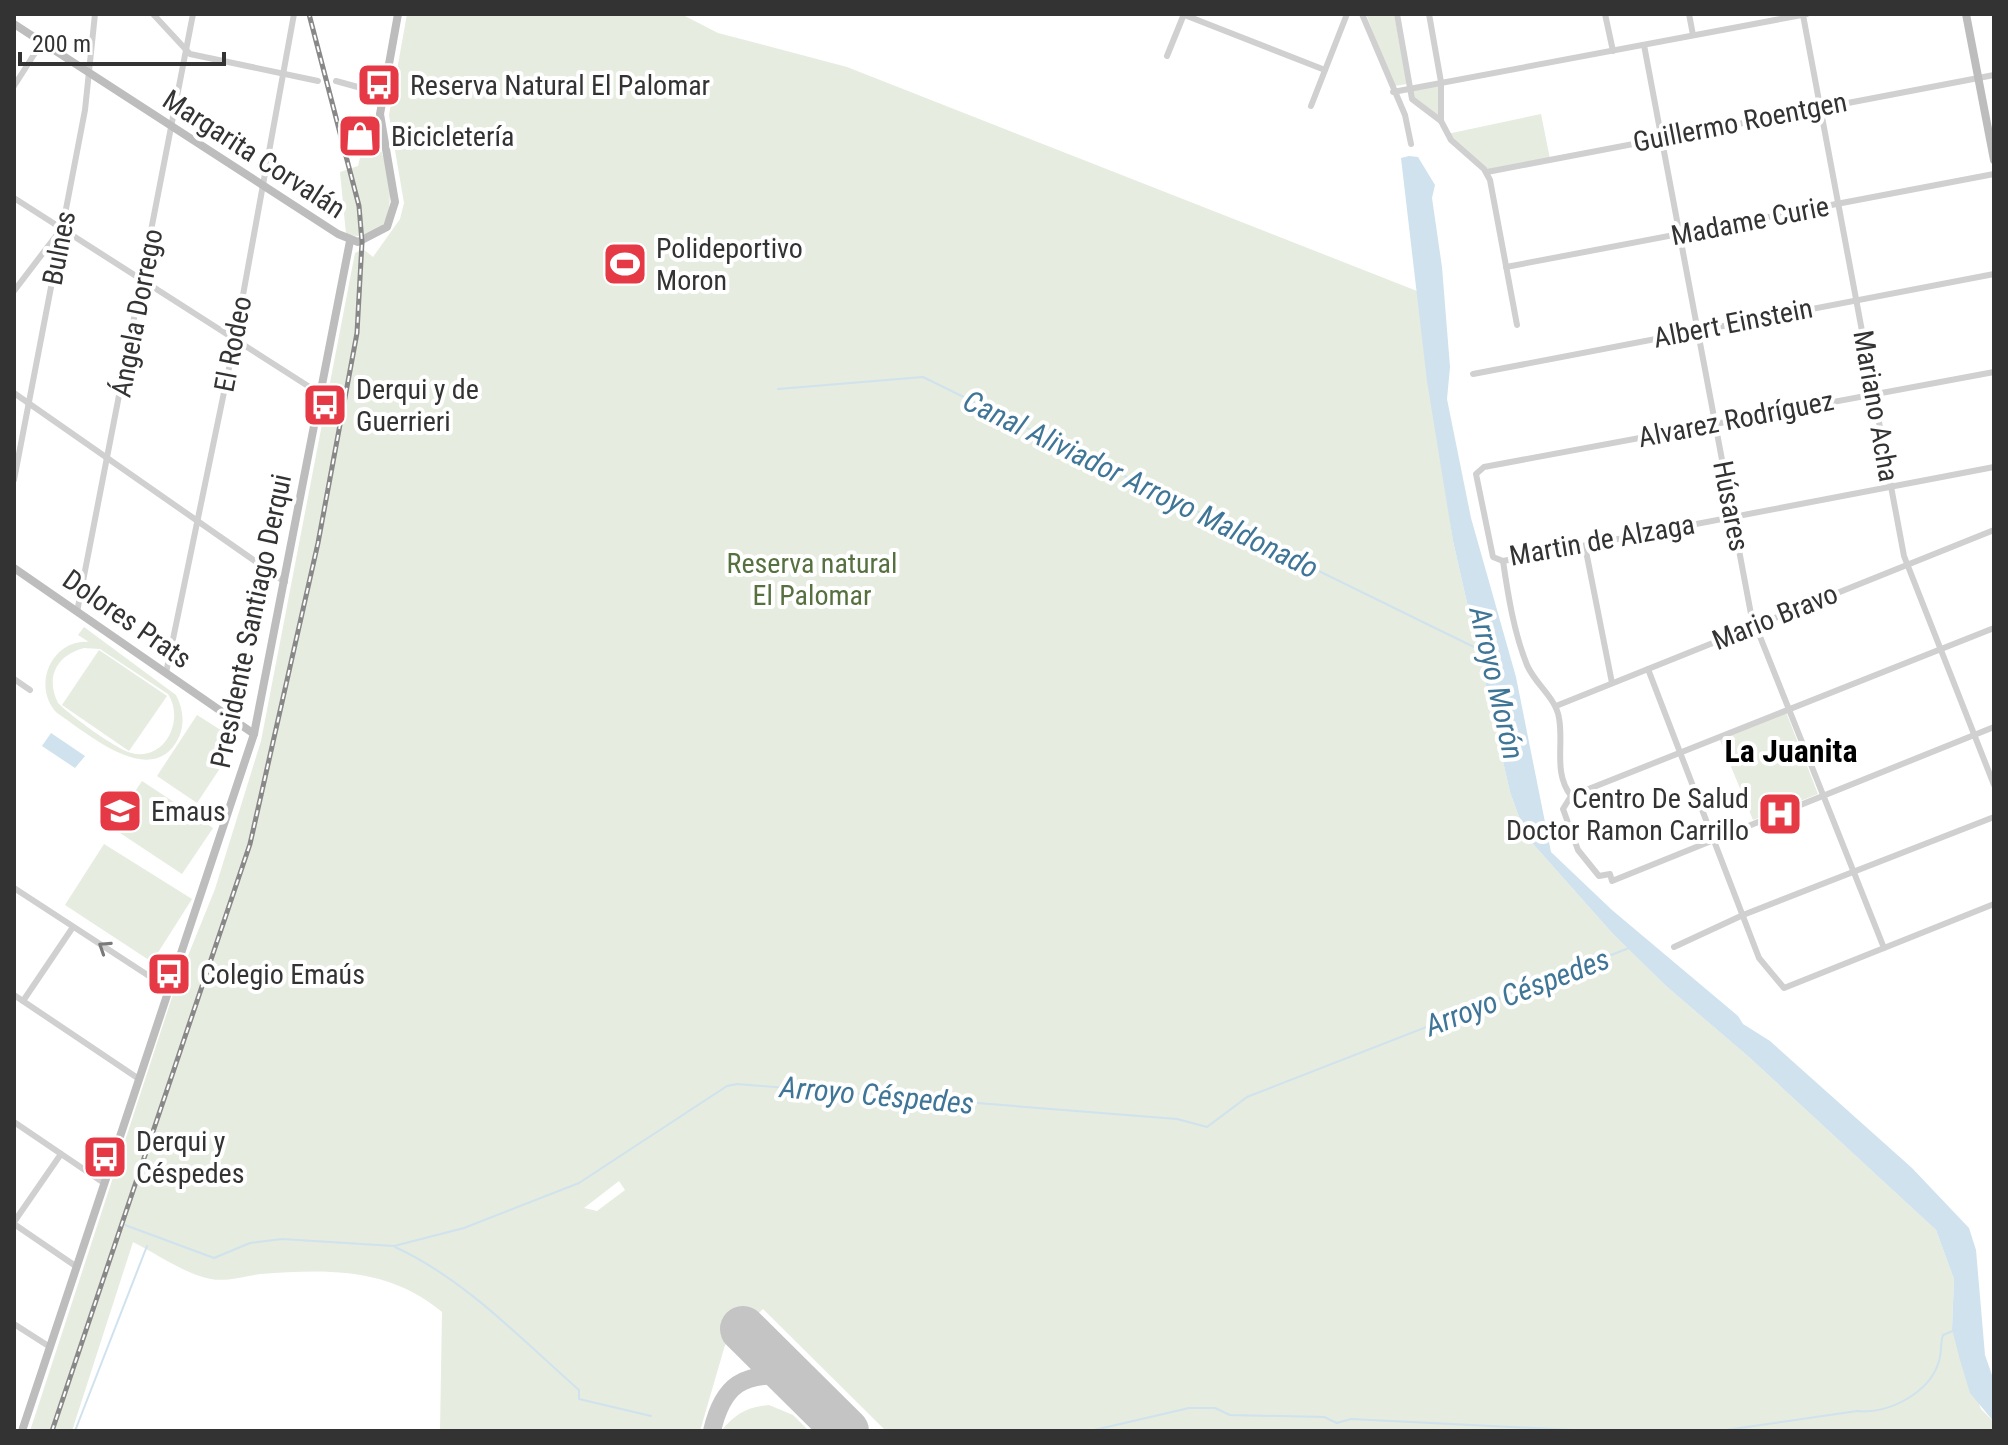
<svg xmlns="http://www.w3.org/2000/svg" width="2008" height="1445" font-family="'Roboto Condensed',sans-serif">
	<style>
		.green { fill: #e6ecdf; fill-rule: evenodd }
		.water { fill: #cfe2ee }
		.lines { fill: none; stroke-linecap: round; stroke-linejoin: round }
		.stream { stroke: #cfe2ee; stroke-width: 2 }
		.taxiway { stroke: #c4c4c4; stroke-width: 18 }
		.runway { stroke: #c4c4c4; stroke-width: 46 }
		.street { stroke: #d0d0d0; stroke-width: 6 }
		.secondary { stroke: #bdbdbd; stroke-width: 8 }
		.rail-casing { stroke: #888; stroke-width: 5 }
		.rail { stroke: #fff; stroke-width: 2; stroke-dasharray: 6; stroke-linecap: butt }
		.oneway { stroke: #7a7a7a }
		.labels { text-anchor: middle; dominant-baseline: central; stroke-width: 8; stroke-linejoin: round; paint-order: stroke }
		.poi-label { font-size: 28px; fill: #333; stroke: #fff; text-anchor: start }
		.street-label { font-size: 28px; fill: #333; stroke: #fff }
		.park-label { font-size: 28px; fill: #56703f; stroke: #fff }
		.water-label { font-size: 30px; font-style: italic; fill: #3f7597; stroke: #fff }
		.quarter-label { font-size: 32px; font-weight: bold; fill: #000; stroke: #fff }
	</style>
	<rect width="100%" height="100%" fill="#fff"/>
	<!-- green -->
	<g class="green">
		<path d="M407,14h274l37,19 129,34 570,224 36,250 57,251 16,44 87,98 53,52 84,72 186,172 18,49 -2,50 29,80 13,13v9h-1108l-123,-122 -38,36 -25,86h-260l2,-119c-53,-45 -116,-43 -182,-38 -14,2 -35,8 -49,5 -26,-5 -54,-25 -78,-37l-61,189h-42l145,-443 40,-99 46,-148 94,-488 8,-4 10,8 27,-38 4,-16 -15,-88zM619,1181l6,9 -28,21 -13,-3z"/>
		<polygon points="1366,14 1394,14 1407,84 1394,86"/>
		<polygon points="1441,82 1441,121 1416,104 1411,88"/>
		<polygon points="1541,114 1550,159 1487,172 1447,134"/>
		<path d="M369,121c13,28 31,75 14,104 -14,9 -20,14 -37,9l-6,-62 18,-6z"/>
		<path d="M84,627l92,68c7,13 9,28 3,42 -26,55 -93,-5 -122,-24 -26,-27 -5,-74 32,-71l-11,-7zM84,648l16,1 68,45c17,26 -3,68 -37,59 -17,-5 -61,-38 -73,-50 -13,-26 -1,-48 26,-55z"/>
		<polygon points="99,650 167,696 129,751 62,705"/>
		<polygon points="1786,712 1818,794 1753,820 1720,740"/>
		<polygon points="197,715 238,741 197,803 157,776"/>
		<polygon points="142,781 213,828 182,874 111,827"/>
		<polygon points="104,844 192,899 152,962 65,905"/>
		<path d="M769,1405l24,10 16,16h-88c14,-17 26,-24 48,-26z"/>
	</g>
	<!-- water -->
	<g class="water">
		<polygon points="1409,156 1418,157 1435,185 1432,198 1442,267 1450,367 1447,399 1471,518 1516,677 1551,852 1612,910 1738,1016 1743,1024 1770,1041 1912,1168 1969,1228 1976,1250 1985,1355 1994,1381 1994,1422 1970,1393 1960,1360 1952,1329 1954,1279 1936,1230 1750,1058 1666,986 1613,934 1526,836 1510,792 1453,541 1427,381 1401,158"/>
		<polygon points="51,733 85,756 75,768 42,746"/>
	</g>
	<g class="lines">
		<!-- stream -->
		<g class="stream">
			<polyline points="778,389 923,377 1478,649"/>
			<polyline points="125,1225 214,1258 250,1243 282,1239 394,1246 464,1228 579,1183 727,1086 737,1084 1177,1119 1207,1127 1247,1097 1629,948"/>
			<path d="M395,1247c70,32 127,93 184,143v9l72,17"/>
			<polyline points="75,1431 147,1246"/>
			<polyline points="1090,1431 1189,1408 1215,1408 1230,1415 1324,1417 1337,1423 1351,1419 1592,1431"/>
			<path d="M1719,1431l138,-20c30,4 73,-18 82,-50 3,-9 1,-17 4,-26l12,-5"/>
		</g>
		<!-- taxiway -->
		<path class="taxiway" d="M712,1431c11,-47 31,-59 79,-55"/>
		<!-- runway -->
		<polyline class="runway" points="743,1329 846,1431"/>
		<!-- street -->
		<g class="street">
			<polyline points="153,14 190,54 318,81"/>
			<polyline points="1182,14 1325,70"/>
			<polyline points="1362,14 1405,115 1411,144"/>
			<polyline points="1397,14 1412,99 1441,121 1451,140 1484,169 1490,180 1517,325"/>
			<polyline points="1429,14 1441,82 1441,121"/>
			<polyline points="1605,14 1613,51"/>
			<polyline points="1689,14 1693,35"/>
			<polyline points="1803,15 1904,556 1994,785"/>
			<polyline points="1644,45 1751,614 1884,948"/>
			<polyline points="1167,56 1184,14"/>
			<polyline points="336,81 383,94"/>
			<polyline points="14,86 42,42"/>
			<polyline points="1393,92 1807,14"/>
			<polyline points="1311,106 1347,14"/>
			<polyline points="1487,172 1994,75"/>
			<polyline points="14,198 322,395"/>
			<polyline points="1506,267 1994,174"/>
			<polyline points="14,291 62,228"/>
			<polyline points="1994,372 1484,467 1476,474 1493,557 1503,561 1994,467"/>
			<polyline points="1473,374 1994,274"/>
			<polyline points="14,393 285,582"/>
			<polyline points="14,480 85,110 95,14"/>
			<polyline points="1585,546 1612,683"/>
			<path d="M1503,561c5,34 11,72 24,104 8,19 29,33 32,53 5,27 -6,54 12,78l-8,13 15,41 21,26 11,-2 2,7 382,-154"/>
			<polyline points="77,612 193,14"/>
			<polyline points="1648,669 1759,958 1784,988 1994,904"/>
			<polyline points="166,673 235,339 294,14"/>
			<polyline points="14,679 30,690"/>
			<polyline points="1556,706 1994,530"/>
			<polyline points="1571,796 1994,628"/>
			<polyline points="14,888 169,989"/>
			<polyline points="1674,947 1743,915 1994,817"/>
			<polyline points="14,995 139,1079"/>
			<polyline points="23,1001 73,927"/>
			<polyline points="14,1122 104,1183"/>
			<polyline points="14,1222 61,1154"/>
			<polyline points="14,1224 77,1267"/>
			<polyline points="14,1324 50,1347"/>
		</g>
		<!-- secondary -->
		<g class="secondary">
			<polyline points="1966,14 1994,160"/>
			<polyline points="14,24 338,234 358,242 387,227 395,202 380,114 398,14"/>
			<polyline points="14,568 254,734"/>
			<polyline points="22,1431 254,734 350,241"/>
		</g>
		<!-- rail casing -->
		<g class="rail-casing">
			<polyline id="rail" points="52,1431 250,844 318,543 357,333 362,242 359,206 309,14"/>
		</g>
		<!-- rail -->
		<use href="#rail" class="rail"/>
	</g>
	<!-- one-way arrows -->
	<defs><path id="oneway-chevron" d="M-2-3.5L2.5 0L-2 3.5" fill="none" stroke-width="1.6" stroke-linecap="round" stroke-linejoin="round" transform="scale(2)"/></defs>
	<use class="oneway" href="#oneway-chevron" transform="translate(104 947) rotate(-147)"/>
	<!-- icons -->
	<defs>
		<g id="bus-square" transform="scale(2.3)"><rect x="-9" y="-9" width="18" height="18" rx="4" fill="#e63946" stroke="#fff"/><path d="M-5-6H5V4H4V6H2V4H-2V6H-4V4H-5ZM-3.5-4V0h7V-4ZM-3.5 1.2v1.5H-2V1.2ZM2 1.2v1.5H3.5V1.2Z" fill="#fff"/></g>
		<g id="shop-square" transform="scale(2.3)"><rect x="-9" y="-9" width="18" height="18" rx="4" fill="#e63946" stroke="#fff"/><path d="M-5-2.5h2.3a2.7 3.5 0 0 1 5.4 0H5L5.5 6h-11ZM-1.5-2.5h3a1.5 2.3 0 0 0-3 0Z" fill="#fff"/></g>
		<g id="stadium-square" transform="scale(2.3)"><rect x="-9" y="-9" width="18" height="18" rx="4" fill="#e63946" stroke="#fff"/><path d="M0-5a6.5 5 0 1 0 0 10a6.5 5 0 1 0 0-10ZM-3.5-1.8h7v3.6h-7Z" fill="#fff"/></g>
		<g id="school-square" transform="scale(2.3)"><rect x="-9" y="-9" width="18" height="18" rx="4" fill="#e63946" stroke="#fff"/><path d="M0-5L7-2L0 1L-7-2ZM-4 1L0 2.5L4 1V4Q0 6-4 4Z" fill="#fff"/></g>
		<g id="hospital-square" transform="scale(2.3)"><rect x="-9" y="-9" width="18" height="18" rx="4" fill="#e63946" stroke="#fff"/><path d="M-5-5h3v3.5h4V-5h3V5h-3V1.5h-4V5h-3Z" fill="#fff"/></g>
	</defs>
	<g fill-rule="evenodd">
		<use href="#bus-square" x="379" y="85"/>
		<use href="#shop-square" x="360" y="136"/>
		<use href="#stadium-square" x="625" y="264"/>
		<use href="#bus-square" x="325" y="405"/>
		<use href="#school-square" x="120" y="811"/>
		<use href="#hospital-square" x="1780" y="814"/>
		<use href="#bus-square" x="169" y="974"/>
		<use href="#bus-square" x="105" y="1157"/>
	</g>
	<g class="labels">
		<!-- poi labels -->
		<g class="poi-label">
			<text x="410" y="85">Reserva Natural El Palomar</text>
			<text x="391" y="136">Bicicletería</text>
			<text x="656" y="248">Polideportivo<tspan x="656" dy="32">Moron</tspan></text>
			<text x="356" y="389">Derqui y de<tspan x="356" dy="32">Guerrieri</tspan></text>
			<text x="1749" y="798" text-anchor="end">Centro De Salud<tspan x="1749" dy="32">Doctor Ramon Carrillo</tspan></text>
			<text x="151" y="811">Emaus</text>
			<text x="200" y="974">Colegio Emaús</text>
			<text x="136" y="1141">Derqui y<tspan x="136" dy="32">Céspedes</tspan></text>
		</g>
		<!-- street labels -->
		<g class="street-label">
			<text transform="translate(1740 122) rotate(-11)">Guillermo Roentgen</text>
			<text transform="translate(254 154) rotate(33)">Margarita Corvalán</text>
			<text transform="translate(1750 221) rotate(-11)">Madame Curie</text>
			<text transform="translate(59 248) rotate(-79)">Bulnes</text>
			<text transform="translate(137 313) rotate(-79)">Ángela Dorrego</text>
			<text transform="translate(1733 323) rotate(-11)">Albert Einstein</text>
			<text transform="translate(233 344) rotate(-79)">El Rodeo</text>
			<text transform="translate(1876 406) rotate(80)">Mariano Acha</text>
			<text transform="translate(1736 419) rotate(-11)">Alvarez Rodríguez</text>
			<text transform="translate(1731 506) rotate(79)">Húsares</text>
			<text transform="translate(1602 540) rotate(-10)">Martin de Alzaga</text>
			<text transform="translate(1775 617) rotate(-22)">Mario Bravo</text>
			<text transform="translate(127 619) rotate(35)">Dolores Prats</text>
			<text transform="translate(251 621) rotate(-78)">Presidente Santiago Derqui</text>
		</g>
		<!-- park labels -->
		<g class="park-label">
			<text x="812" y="563">Reserva natural<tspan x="812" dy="32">El Palomar</tspan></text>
		</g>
		<!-- water labels -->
		<g class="water-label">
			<text transform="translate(1141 484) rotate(26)">Canal Aliviador Arroyo Maldonado</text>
			<text transform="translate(1497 683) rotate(77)">Arroyo Morón</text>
			<text transform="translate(1517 992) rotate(-21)">Arroyo Céspedes</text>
			<text transform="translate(877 1095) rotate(5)">Arroyo Céspedes</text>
		</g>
		<!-- quarter labels -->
		<g class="quarter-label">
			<text x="1791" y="751">La Juanita</text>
		</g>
	</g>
	<!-- border -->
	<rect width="2008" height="1445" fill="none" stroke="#333333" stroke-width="32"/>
	<!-- scale -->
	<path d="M20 52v12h204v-12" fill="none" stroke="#333333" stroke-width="4"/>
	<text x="32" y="52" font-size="24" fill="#333333" stroke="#ffffff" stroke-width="6" paint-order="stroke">200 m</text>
</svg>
